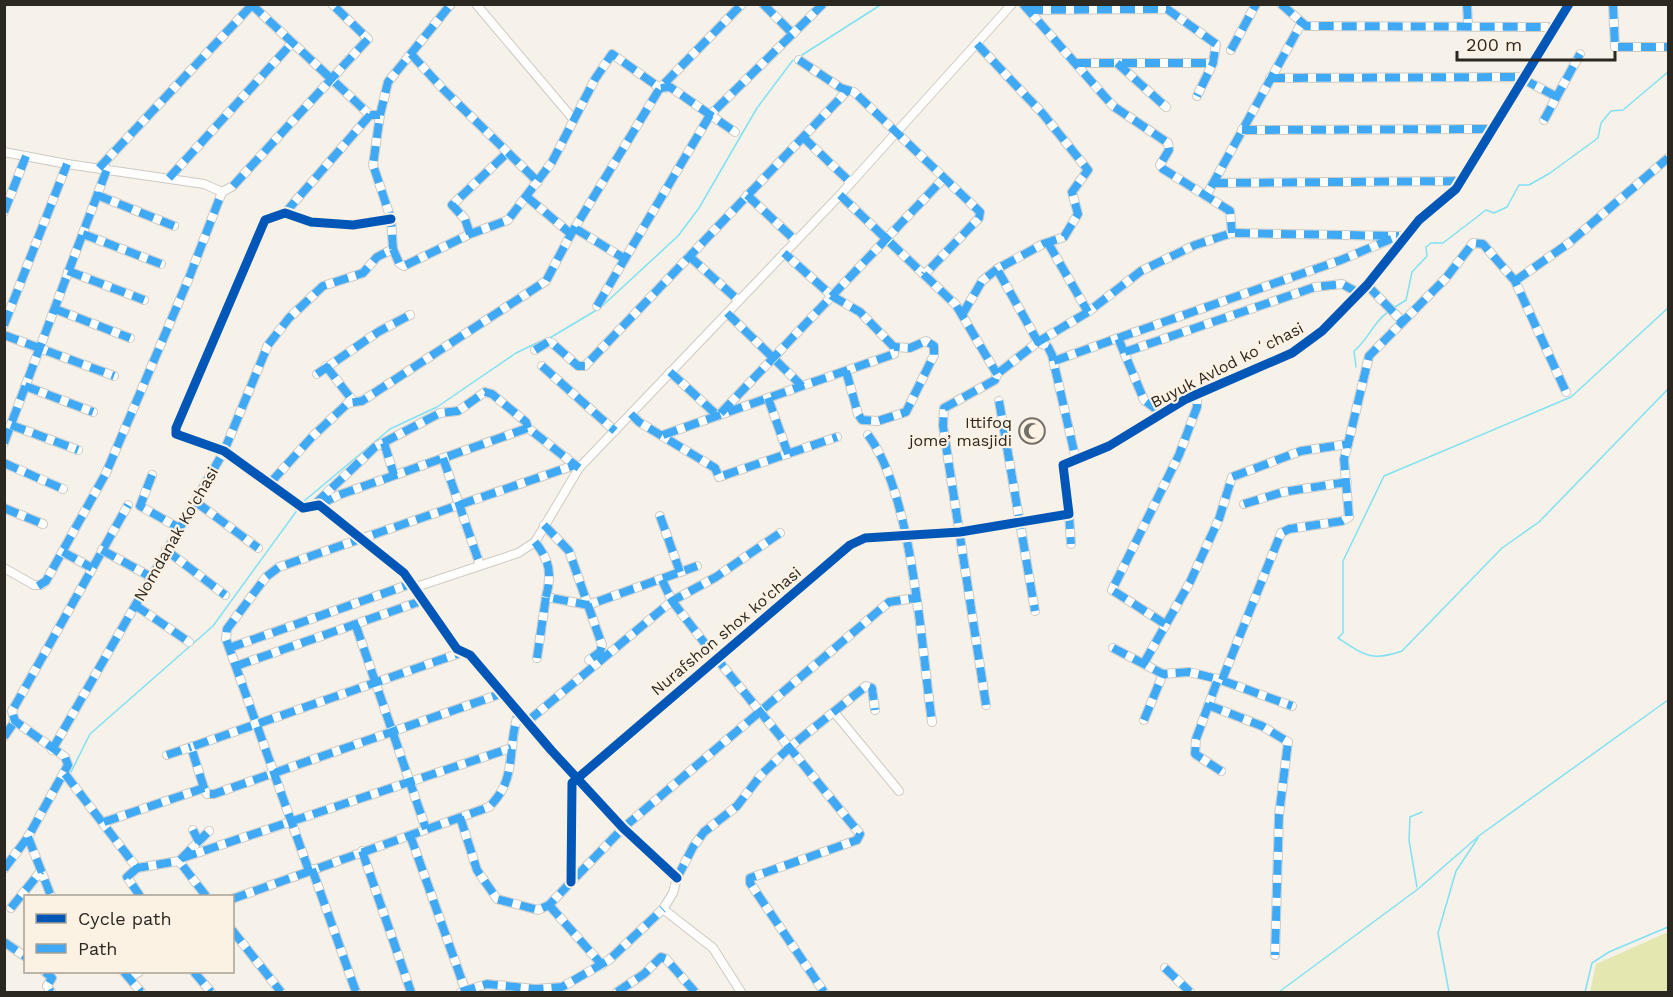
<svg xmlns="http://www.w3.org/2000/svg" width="1673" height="997" font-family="'Work Sans',sans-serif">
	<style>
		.green { fill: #e4e8b0 }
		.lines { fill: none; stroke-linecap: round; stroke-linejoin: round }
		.stream { stroke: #80e1f3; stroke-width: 1.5 }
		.minor-casing { stroke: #cecac4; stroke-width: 10 }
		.minor { stroke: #fefdfc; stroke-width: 8 }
		.rail { stroke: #bdbcba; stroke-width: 1.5; stroke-dasharray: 12 6; stroke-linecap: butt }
		.quiet { stroke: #3fa9f5; stroke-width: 8; stroke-dasharray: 15 8; stroke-linecap: butt }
		.cycleway-casing { stroke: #fbf2e4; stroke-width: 13 }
		.cycleway { stroke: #0057b8; stroke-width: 9 }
		.labels { text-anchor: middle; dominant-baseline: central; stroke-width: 4.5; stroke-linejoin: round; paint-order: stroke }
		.street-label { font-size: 16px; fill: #2b2822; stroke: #fbf2e4 }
		.poi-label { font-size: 16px; fill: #2b2822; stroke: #fbf2e4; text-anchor: end }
	</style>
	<rect width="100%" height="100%" fill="#f6f1e9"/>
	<!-- green -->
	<polygon class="green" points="1668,932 1668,992 1590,992 1596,964"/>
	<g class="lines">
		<!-- stream -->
		<g class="stream">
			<polyline points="802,55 882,4"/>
			<polyline points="1395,307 1406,300 1412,272 1427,256 1426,247 1431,243 1443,243 1486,210 1494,213 1507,207 1519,185 1529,185 1550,173 1598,138 1601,123 1611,111 1623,110 1668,72"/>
			<path d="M1668,308l-97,89 -187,79 -41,85v72l-5,5c26,17 33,24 64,13l100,-103 37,-26 129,-133"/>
			<polyline points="548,339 600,308 678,236 699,208 757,108 793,60"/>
			<path d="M1356,367l-2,-16c14,-11 20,-30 34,-39"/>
			<polyline points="303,502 390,429 437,407 516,353 543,340"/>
			<polyline points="71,772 90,734 213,626 298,509"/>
			<polyline points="1417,887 1409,840 1410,817 1422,812"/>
			<polyline points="1279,992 1418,889 1480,835 1668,700"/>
			<polyline points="1449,992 1438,933 1456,871 1478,838"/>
			<polyline points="1585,992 1592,963 1609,952 1668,927"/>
		</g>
		<!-- minor casing -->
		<g class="minor-casing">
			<g id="minor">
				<polyline points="251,4 370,115 380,115"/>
				<polyline points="476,4 574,120"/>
				<polyline points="763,4 793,34"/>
				<polyline points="1023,4 1113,106 1168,143 1169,150 1160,165 1163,169 1230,211 1232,233"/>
				<polyline points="1281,4 1306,26 1555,27"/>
				<polyline points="1467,4 1468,25"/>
				<polyline points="1613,4 1615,47 1668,47"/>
				<polyline points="1028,10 1167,9 1216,44 1213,63 1197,96"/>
				<polyline points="977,44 1043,114 1088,170 1072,192 1078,214 1064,237 1043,244 997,269 1038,342 1048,347 1052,355 1076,460"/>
				<polyline points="1231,50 1256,4"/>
				<polyline points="411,54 443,89 538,182"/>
				<polyline points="799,60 841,88 854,92 980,212 979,218 924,275"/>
				<polyline points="1076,63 1213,63"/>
				<polyline points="1117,63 1166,107"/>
				<polyline points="1270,78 1519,77 1557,97"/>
				<polyline points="1544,120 1580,54"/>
				<polyline points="1242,130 1492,129"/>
				<polyline points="803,137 851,183"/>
				<polyline points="4,152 67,164 204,184 222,192 233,186 368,39 332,4"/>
				<polyline points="99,168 252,5"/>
				<polyline points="169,178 292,43"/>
				<polyline points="1213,183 1460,181"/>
				<polyline points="97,195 174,226"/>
				<polyline points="747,195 796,241"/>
				<polyline points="840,195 956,305 997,374"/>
				<polyline points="1206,196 1301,24"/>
				<polyline points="527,197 571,234"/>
				<polyline points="4,212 26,156"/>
				<polyline points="285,213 370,115"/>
				<polyline points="391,219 353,225 311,222 285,213 265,220 176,428 176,434 224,451 303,508 319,505 404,573 457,649 470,655 551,750 623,828 677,878"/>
				<polyline points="576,229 625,259"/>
				<polyline points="83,234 161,264"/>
				<polyline points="470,234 465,219 452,205 507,153"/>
				<polyline points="1048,243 1088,312"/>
				<polyline points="393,249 399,263 404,266 470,234 508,220 552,162 595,79 612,54 660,88 670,87 735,132"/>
				<polyline points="689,256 739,301"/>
				<polyline points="68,271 144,300"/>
				<polyline points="1515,281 1569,243 1668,158"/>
				<polyline points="1367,285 1403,322"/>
				<polyline points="597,306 710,115 823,4"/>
				<polyline points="55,309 130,338"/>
				<polyline points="727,313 802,386 894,354 894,347 860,312 832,296 784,253"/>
				<polyline points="962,315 982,281 997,269"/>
				<polyline points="4,325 67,164"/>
				<polyline points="4,335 114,376"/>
				<polyline points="1118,338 1341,260 1399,236"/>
				<polyline points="535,350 548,342 552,343 578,366 585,366 847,91"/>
				<polyline points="1125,352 1315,287 1342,284 1359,293"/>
				<polyline points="1054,361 1118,338 1144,400 1162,414"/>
				<polyline points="326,366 353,401"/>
				<polyline points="542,366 615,431"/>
				<polyline points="846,371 858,414 862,420 878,421 906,412 934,355 934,346 926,341 910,348 894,347"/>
				<polyline points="670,372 718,416 944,178"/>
				<polyline points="317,374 378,332 410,315"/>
				<polyline points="25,386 93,412"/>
				<polyline points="768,398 788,454"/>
				<polyline points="999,401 1035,611"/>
				<polyline points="631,414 639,422 715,468 719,477 837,437"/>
				<polyline points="11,425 78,450"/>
				<polyline points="663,435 802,386"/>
				<path d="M868,435c45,60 53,210 64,287"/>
				<polyline points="4,443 107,169"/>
				<polyline points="384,443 394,475"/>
				<polyline points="443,458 480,565"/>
				<polyline points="4,463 63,489"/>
				<polyline points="152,475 140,506 179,528"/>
				<polyline points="271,482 312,437 348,403 362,401 546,281 571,234 660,88 742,4"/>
				<polyline points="196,502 258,548"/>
				<polyline points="315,504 375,447 440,413 458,411 485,392 492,394 526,422 528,428"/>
				<polyline points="1244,504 1283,492 1347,482"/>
				<polyline points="319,505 339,495 528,428 579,468"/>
				<polyline points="4,508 43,524"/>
				<polyline points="1069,514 1071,544"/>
				<polyline points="660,516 680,572"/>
				<polyline points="544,525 569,551 602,645 600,652 589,660"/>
				<path d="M535,542c15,19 17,31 11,55"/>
				<polyline points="102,550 151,577"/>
				<polyline points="166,550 225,595"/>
				<polyline points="63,552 92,568"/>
				<polyline points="4,568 34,585 41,585 46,581 106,473 189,278 222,192"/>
				<polyline points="662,580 672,601 717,659 860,834 857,840 750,878 750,883 824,992"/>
				<polyline points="416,587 518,553 535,542 579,468 840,195 1012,4"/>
				<polyline points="135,605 189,642"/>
				<polyline points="1165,624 1112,590 1179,455 1197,407 1197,393"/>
				<polyline points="356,626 426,829"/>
				<polyline points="229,648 413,583"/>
				<polyline points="1113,648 1163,674 1189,672 1218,679"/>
				<polyline points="537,658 546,597 588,605 697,566"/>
				<polyline points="1144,663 1190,582 1219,519 1232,477 1301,451 1348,444 1369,356 1446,278 1473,243 1483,244 1515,281 1566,392"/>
				<polyline points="236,666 424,600"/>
				<polyline points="1222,680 1281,533 1289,529 1342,521 1349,517 1344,459 1348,444"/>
				<polyline points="986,705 943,426 944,408 995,380 997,374 1038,342 1088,312 1141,271 1195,245 1232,233 1399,236"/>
				<polyline points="1208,705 1262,726 1288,742 1279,815 1275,955"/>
				<polyline points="834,712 899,791"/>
				<polyline points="1144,720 1163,674"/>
				<polyline points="528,721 672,601 716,577 780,533"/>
				<polyline points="4,737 15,721"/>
				<polyline points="52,750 224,451 268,345 289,318 323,286 363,273 377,257 393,249 391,219 373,165 380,115 388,82 451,4"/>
				<polyline points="167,755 191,747"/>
				<polyline points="1221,771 1195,754 1196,739 1218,679 1292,706"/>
				<polyline points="65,774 137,868 179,861"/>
				<polyline points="204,788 191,747 463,652"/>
				<polyline points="460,817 477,870 497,899 538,910 549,905 623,828 889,602 915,598"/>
				<polyline points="104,822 204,788 207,794 214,794 503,693"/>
				<polyline points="193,830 199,842"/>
				<polyline points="410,835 466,992"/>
				<polyline points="28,837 51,896"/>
				<polyline points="362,851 411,992"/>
				<polyline points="182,858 511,748"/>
				<polyline points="137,868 127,877 140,896"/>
				<polyline points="4,869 28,837 68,765 65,757 15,721 12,711 128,505"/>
				<polyline points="312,869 356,992"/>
				<polyline points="309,871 226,639 227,629 266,577 279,567 575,465"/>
				<polyline points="571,882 572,783 850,545 865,538 960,532 1069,514 1063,465 1109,446 1186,399 1292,353 1322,331 1367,285 1419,220 1456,189 1569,4"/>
				<polyline points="206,896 179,861 209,831"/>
				<path d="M232,899l257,-92c30,-29 17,-60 30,-95"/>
				<polyline points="549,905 602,965"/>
				<polyline points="11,908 41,871"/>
				<polyline points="663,909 713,948 741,992"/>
				<polyline points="232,930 281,992"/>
				<polyline points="4,942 26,957"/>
				<polyline points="1165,968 1190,992"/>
				<polyline points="45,972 52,978 47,986 51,992"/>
				<polyline points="124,972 141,992"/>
				<polyline points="194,972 211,992"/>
				<polyline points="130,978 139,972"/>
				<polyline points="461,992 487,984 535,989 562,987 609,960 663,909 673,893 677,878 693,847 704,832 737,806 761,775 790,747 866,686 872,688 875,710"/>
				<polyline points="617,992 644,974 661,957 666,959 695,992"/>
			</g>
		</g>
		<!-- minor -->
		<use href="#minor" class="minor"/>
		<!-- rail -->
		<polyline class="rail" points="4,9 7,4"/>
		<!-- quiet -->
		<g class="quiet">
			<polyline points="251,4 370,115 380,115"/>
			<polyline points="763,4 793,34"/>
			<polyline points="1023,4 1113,106 1168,143 1169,150 1160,165 1163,169 1230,211 1232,233"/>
			<polyline points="1281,4 1306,26 1555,27"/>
			<polyline points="1467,4 1468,25"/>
			<polyline points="1613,4 1615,47 1668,47"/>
			<polyline points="1028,10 1167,9 1216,44 1213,63 1197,96"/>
			<polyline points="977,44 1043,114 1088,170 1072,192 1078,214 1064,237 1043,244 997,269 1038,342 1048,347 1052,355 1076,460"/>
			<polyline points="1231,50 1256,4"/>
			<polyline points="411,54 443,89 538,182"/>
			<polyline points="799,60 841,88 854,92 980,212 979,218 924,275"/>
			<polyline points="1076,63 1213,63"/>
			<polyline points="1117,63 1166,107"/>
			<polyline points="1270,78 1519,77 1557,97"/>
			<polyline points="1544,120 1580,54"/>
			<polyline points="1242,130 1492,129"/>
			<polyline points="803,137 851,183"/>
			<polyline points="99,168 252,5"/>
			<polyline points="169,178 292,43"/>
			<polyline points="1213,183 1460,181"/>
			<polyline points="233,186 368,39 332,4"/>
			<polyline points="1211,187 1301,24"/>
			<polyline points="97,195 174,226"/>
			<polyline points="747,195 796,241"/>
			<polyline points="840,195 956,305 997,374"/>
			<polyline points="527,197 571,234"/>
			<polyline points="4,212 26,156"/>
			<polyline points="285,213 370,115"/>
			<polyline points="576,229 625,259"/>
			<polyline points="83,234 161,264"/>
			<polyline points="470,234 465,219 452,205 507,153"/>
			<polyline points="1048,243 1088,312"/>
			<polyline points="393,249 399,263 404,266 470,234 508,220 552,162 595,79 612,54 660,88 670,87 735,132"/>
			<polyline points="689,256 739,301"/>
			<polyline points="68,271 144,300"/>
			<polyline points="1515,281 1569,243 1668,158"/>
			<polyline points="1367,285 1403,322"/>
			<polyline points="597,306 710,115 823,4"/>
			<polyline points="55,309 130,338"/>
			<polyline points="727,313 802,386 894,354 894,347 860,312 832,296 784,253"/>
			<polyline points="962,315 982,281 997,269"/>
			<polyline points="4,325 67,164"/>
			<polyline points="4,335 114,376"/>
			<polyline points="1118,338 1341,260 1398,236"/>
			<polyline points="535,350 548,342 552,343 578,366 585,366 847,91"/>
			<polyline points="1125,352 1315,287 1342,284 1359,293"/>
			<polyline points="1054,361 1118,338 1144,400 1162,414"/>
			<polyline points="326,366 353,401"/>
			<polyline points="542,366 615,431"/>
			<polyline points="846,371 858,414 862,420 878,421 906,412 934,355 934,346 926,341 910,348 894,347"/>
			<polyline points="670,372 718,416 944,178"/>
			<polyline points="317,374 378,332 410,315"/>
			<polyline points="25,386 93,412"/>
			<polyline points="768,398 788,454"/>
			<polyline points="999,401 1035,611"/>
			<polyline points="631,414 639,422 715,468 719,477 837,437"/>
			<polyline points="11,425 78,450"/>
			<polyline points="663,435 802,386"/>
			<path d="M868,435c45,60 53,210 64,287"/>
			<polyline points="4,443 107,169"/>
			<polyline points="384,443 394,475"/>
			<polyline points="443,458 480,565"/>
			<polyline points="4,463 63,489"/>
			<polyline points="152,475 140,506 179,528"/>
			<polyline points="271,482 312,437 348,403 362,401 546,281 571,234 660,88 742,4"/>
			<polyline points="196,502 258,548"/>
			<polyline points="315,504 375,447 440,413 458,411 485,392 492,394 526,422 528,428"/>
			<polyline points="1244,504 1283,492 1347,482"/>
			<polyline points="319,505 339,495 528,428 579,468"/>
			<polyline points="4,508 43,524"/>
			<polyline points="1069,514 1071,544"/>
			<polyline points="660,516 680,572"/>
			<polyline points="544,525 569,551 602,645 600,652 589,660"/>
			<path d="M535,542c15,19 17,31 11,55"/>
			<polyline points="102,550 151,577"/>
			<polyline points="166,550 225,595"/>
			<polyline points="63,552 92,568"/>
			<polyline points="662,580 672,601 717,659 860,834 857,840 750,878 750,883 824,992"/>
			<polyline points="38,586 46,581 106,473 189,278 222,192"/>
			<polyline points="135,605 189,642"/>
			<polyline points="1165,624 1112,590 1179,455 1197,407 1197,393"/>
			<polyline points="356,626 426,829"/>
			<polyline points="229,648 413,583"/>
			<polyline points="1113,648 1163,674 1189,672 1218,679"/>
			<polyline points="537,658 546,597 588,605 697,566"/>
			<polyline points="1144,663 1190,582 1219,519 1232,477 1301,451 1348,444 1369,356 1446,278 1473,243 1483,244 1515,281 1566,392"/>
			<polyline points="236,666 424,600"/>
			<polyline points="1222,680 1281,533 1289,529 1342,521 1349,517 1344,459 1348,444"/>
			<polyline points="986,705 943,426 944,408 995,380 997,374 1038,342 1088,312 1141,271 1195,245 1232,233 1399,236"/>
			<polyline points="1208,705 1262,726 1288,742 1279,815 1275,955"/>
			<polyline points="1144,720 1163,674"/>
			<polyline points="528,721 672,601 716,577 780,533"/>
			<polyline points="4,737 15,721"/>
			<polyline points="52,750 224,451 268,345 289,318 323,286 363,273 377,257 393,249 391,219 373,165 380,115 388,82 451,4"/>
			<polyline points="167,755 191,747"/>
			<polyline points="1221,771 1195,754 1196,739 1218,679 1292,706"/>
			<polyline points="65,774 137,868 179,861"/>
			<polyline points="204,788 191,747 463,652"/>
			<polyline points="460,817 477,870 497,899 538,910 549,905 623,828 889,602 915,598"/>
			<polyline points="104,822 204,788 207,794 214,794 503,693"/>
			<polyline points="193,830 199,842"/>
			<polyline points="410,835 466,992"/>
			<polyline points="28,837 51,896"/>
			<polyline points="362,851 411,992"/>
			<polyline points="182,858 511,748"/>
			<polyline points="137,868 127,877 140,896"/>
			<polyline points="4,869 28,837 68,765 65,757 15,721 12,711 128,505"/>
			<polyline points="312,869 356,992"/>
			<polyline points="309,871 226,639 227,629 266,577 279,567 575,465"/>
			<polyline points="677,878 693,847 704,832 737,806 761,775 790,747 866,686 872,688 875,710"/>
			<polyline points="206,896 179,861 209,831"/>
			<path d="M232,899l257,-92c30,-29 17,-60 30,-95"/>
			<polyline points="549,905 602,965"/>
			<polyline points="11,908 41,871"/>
			<polyline points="232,930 281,992"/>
			<polyline points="4,942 26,957"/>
			<polyline points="1165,968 1190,992"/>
			<polyline points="45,972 52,978 47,986 51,992"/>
			<polyline points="124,972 141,992"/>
			<polyline points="194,972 211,992"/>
			<polyline points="461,992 487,984 535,989 562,987 609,960 663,909"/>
			<polyline points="617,992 644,974 661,957 666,959 695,992"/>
		</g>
		<!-- cycleway casing -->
		<g class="cycleway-casing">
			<g id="cycleway">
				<polyline points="391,219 353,225 311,222 285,213 265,220 176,428 176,434 224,451 303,508 319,505 404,573 457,649 470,655 551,750 623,828 677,878"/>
				<polyline points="571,882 572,783 850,545 865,538 960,532 1069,514 1063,465 1109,446 1186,399 1292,353 1322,331 1367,285 1419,220 1456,189 1569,4"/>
			</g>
		</g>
		<!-- cycleway -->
		<use href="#cycleway" class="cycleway"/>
	</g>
	<!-- icons -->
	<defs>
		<g id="mosque-ring" transform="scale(1.35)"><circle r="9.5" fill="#fbf2e4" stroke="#726e68" stroke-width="1.5"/><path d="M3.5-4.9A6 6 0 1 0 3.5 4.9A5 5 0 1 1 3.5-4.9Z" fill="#726e68"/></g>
	</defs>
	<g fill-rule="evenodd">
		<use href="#mosque-ring" x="1032" y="431"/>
	</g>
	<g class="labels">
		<!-- street labels -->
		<g class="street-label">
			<text transform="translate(1227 365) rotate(-27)">Buyuk Avlod koʻchasi</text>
			<text transform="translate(176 534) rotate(-60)">Nomdanak Ko'chasi</text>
			<text transform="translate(726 631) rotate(-40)">Nurafshon shox ko'chasi</text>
		</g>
		<!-- poi labels -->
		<g class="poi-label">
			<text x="1012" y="422">Ittifoq<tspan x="1012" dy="18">jome’ masjidi</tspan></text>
		</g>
	</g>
	<!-- border -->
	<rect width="1673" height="997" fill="none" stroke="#2b2822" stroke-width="12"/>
	<!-- legend -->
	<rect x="24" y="895" width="210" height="78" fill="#fbf2e4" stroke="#a8a196" stroke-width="1.5"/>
	<rect x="36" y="914" width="30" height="9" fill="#0057b8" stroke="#a8a196" stroke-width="1.5"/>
	<text x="78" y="925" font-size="18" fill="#2b2822">Cycle path</text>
	<rect x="36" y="944" width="30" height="9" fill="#3fa9f5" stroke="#a8a196" stroke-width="1.5"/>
	<text x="78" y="955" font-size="18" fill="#2b2822">Path</text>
	<!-- scale -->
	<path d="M1457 51v9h158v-9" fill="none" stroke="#2b2822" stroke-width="3"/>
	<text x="1466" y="51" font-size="18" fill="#2b2822" stroke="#fbf2e4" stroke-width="4.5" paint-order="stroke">200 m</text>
</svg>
